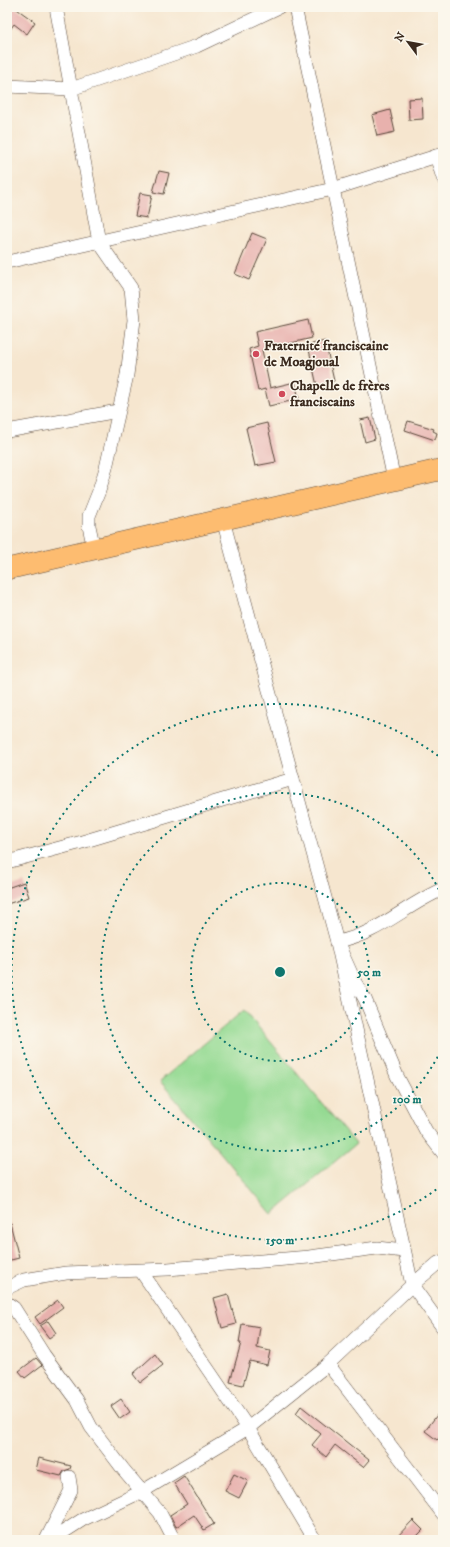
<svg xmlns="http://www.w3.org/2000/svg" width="450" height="1547" font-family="'IM FELL DW Pica',serif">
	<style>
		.green { fill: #95da93; stroke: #688258 }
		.building { fill: #e8b1ad }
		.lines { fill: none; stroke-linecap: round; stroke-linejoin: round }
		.minor-casing { stroke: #574639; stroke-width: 14 }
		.primary-casing { stroke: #574639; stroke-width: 22 }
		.minor { stroke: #fff; stroke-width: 13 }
		.primary { stroke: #fdbc70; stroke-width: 21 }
		.ring { fill: none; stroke: #0f766e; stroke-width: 2; stroke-dasharray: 2 4 }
		.poi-dot { fill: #d1495b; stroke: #fbf7ec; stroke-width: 1.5 }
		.labels { text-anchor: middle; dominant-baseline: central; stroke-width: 3; stroke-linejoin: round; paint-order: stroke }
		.poi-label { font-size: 14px; font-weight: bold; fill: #3b2a1e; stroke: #fbf7ec; text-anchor: start }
		.centre { fill: #0f766e; stroke: #fbf7ec; stroke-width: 2 }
		.ring-label { font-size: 12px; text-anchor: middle; font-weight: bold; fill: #0f766e; stroke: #fbf7ec; stroke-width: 3; stroke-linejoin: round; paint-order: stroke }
	</style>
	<rect width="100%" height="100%" fill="#fbf7ec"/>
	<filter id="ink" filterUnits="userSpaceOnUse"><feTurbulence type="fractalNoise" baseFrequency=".025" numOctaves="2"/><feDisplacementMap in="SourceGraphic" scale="8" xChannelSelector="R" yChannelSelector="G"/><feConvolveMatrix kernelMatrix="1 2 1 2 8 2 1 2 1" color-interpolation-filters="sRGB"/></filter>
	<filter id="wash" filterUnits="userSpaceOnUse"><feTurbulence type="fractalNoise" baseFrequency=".012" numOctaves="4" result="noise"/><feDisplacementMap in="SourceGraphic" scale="16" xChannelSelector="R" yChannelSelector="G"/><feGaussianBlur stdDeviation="0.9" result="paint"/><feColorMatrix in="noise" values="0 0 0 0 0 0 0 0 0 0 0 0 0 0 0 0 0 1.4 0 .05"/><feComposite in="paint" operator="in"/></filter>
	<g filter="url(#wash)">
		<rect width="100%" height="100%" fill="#f6e6cf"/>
		<!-- green -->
		<polygon class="green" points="244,1010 356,1144 272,1214 160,1081"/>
		<g id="blocks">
			<!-- building -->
			<g class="building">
				<polygon points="7,7 14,7 35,22 27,34 14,24 7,34"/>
				<polygon points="422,98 423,119 409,120 408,99"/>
				<polygon points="390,110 395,132 377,136 372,115"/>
				<polygon points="159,171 169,173 164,194 153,192"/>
				<polygon points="140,193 152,195 147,218 135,216"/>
				<polygon points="252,233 267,239 249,280 235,274"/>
				<polygon points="308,320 312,338 262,350 270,388 295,382 299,399 269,406 265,389 258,391 249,349 258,346 255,332"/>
				<polygon points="325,341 334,381 317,386 308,345"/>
				<polygon points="370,418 375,439 365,442 360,420"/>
				<polygon points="408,421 434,429 433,431 437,433 435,440 405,430"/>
				<polygon points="267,423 276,462 255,466 246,428"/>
				<polygon points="24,882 29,897 7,904 7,888"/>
				<polygon points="10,1223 19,1258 7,1261 7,1224"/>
				<polygon points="228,1294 236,1324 222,1328 214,1298"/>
				<polygon points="58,1300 63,1307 40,1324 35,1317"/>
				<polygon points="48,1321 56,1333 49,1338 40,1326"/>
				<polygon points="242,1324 260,1327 257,1348 270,1351 267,1365 250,1361 243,1385 230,1382 241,1343 239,1343"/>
				<polygon points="155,1354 163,1365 140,1383 133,1374"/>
				<polygon points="36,1358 42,1365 25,1378 19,1371"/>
				<polygon points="121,1399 130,1412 120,1419 111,1406"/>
				<polygon points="301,1406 369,1460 363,1467 335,1445 326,1457 312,1445 321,1434 296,1413"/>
				<polygon points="437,1415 443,1419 443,1441 439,1438 437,1440 425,1431"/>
				<polygon points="39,1458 71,1466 70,1469 64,1471 61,1476 36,1470"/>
				<polygon points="234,1474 248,1481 239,1498 225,1491"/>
				<polygon points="184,1476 214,1524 204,1530 194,1515 176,1527 170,1515 187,1504 174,1483"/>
				<polygon points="413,1520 423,1530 413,1540 394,1540"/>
			</g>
		</g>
	</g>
	<g filter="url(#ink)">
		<use href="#blocks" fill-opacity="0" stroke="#574639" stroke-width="1"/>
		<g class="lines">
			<!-- minor casing -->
			<g class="minor-casing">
				<g id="minor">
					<polyline points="56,7 99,242 131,288 134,320 127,375 106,468 99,491 89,516 89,526 94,549"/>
					<polyline points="295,7 394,480"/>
					<polyline points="7,86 71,89 197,46 279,7"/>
					<polyline points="436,156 443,178"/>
					<polyline points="7,262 333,189 443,154"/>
					<polyline points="7,431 118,411"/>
					<polyline points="223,520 337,942 412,1285 443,1328"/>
					<polyline points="7,862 82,842 293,779"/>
					<path d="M443,889c-38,16 -64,45 -106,53l18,40 10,17 32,77 29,55 17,22"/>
					<polyline points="141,1271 248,1428 315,1540"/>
					<polyline points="7,1288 24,1280 66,1273 168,1269 309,1257 377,1248 404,1251"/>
					<polyline points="7,1303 14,1308 44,1355 77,1400 91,1427 123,1469 160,1513 174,1540"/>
					<polyline points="328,1364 443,1514"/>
					<polyline points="46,1540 71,1490 69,1477"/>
					<polyline points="51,1540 82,1520 143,1491 248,1428 328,1364 412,1285 438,1263 443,1261"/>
				</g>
			</g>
			<!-- primary casing -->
			<g class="primary-casing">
				<polyline id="primary" points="7,569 443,469"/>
			</g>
			<!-- minor -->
			<use href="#minor" class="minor"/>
			<!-- primary -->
			<use href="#primary" class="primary"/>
		</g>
	</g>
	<!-- distance rings -->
	<g class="ring">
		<circle cx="280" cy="972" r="89"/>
		<path d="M443 1046A179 179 0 1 1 443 898"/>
		<path d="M441 1186A268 268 0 1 1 441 758"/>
	</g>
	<!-- markers -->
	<g class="poi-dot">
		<circle cx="256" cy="354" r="4"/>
		<circle cx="282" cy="394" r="4"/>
	</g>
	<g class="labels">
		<!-- poi labels -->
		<g class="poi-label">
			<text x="264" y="346">Fraternité franciscaine<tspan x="264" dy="16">de Moagjoual</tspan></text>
			<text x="290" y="386">Chapelle de frères<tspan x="290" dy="16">franciscains</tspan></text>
		</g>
	</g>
	<circle cx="280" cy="972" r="6" class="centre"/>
	<g class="ring-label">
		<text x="369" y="976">50 m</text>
		<text x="407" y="1103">100 m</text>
		<text x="280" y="1244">150 m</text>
	</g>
	<!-- margin -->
	<rect width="450" height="1547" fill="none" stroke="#fbf7ec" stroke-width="24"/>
	<!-- north arrow -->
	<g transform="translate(408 42) rotate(302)" stroke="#fbf7ec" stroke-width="3" paint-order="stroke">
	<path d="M0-3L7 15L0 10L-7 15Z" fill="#3b2a1e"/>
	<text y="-6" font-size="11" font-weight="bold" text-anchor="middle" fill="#3b2a1e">N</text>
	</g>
</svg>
